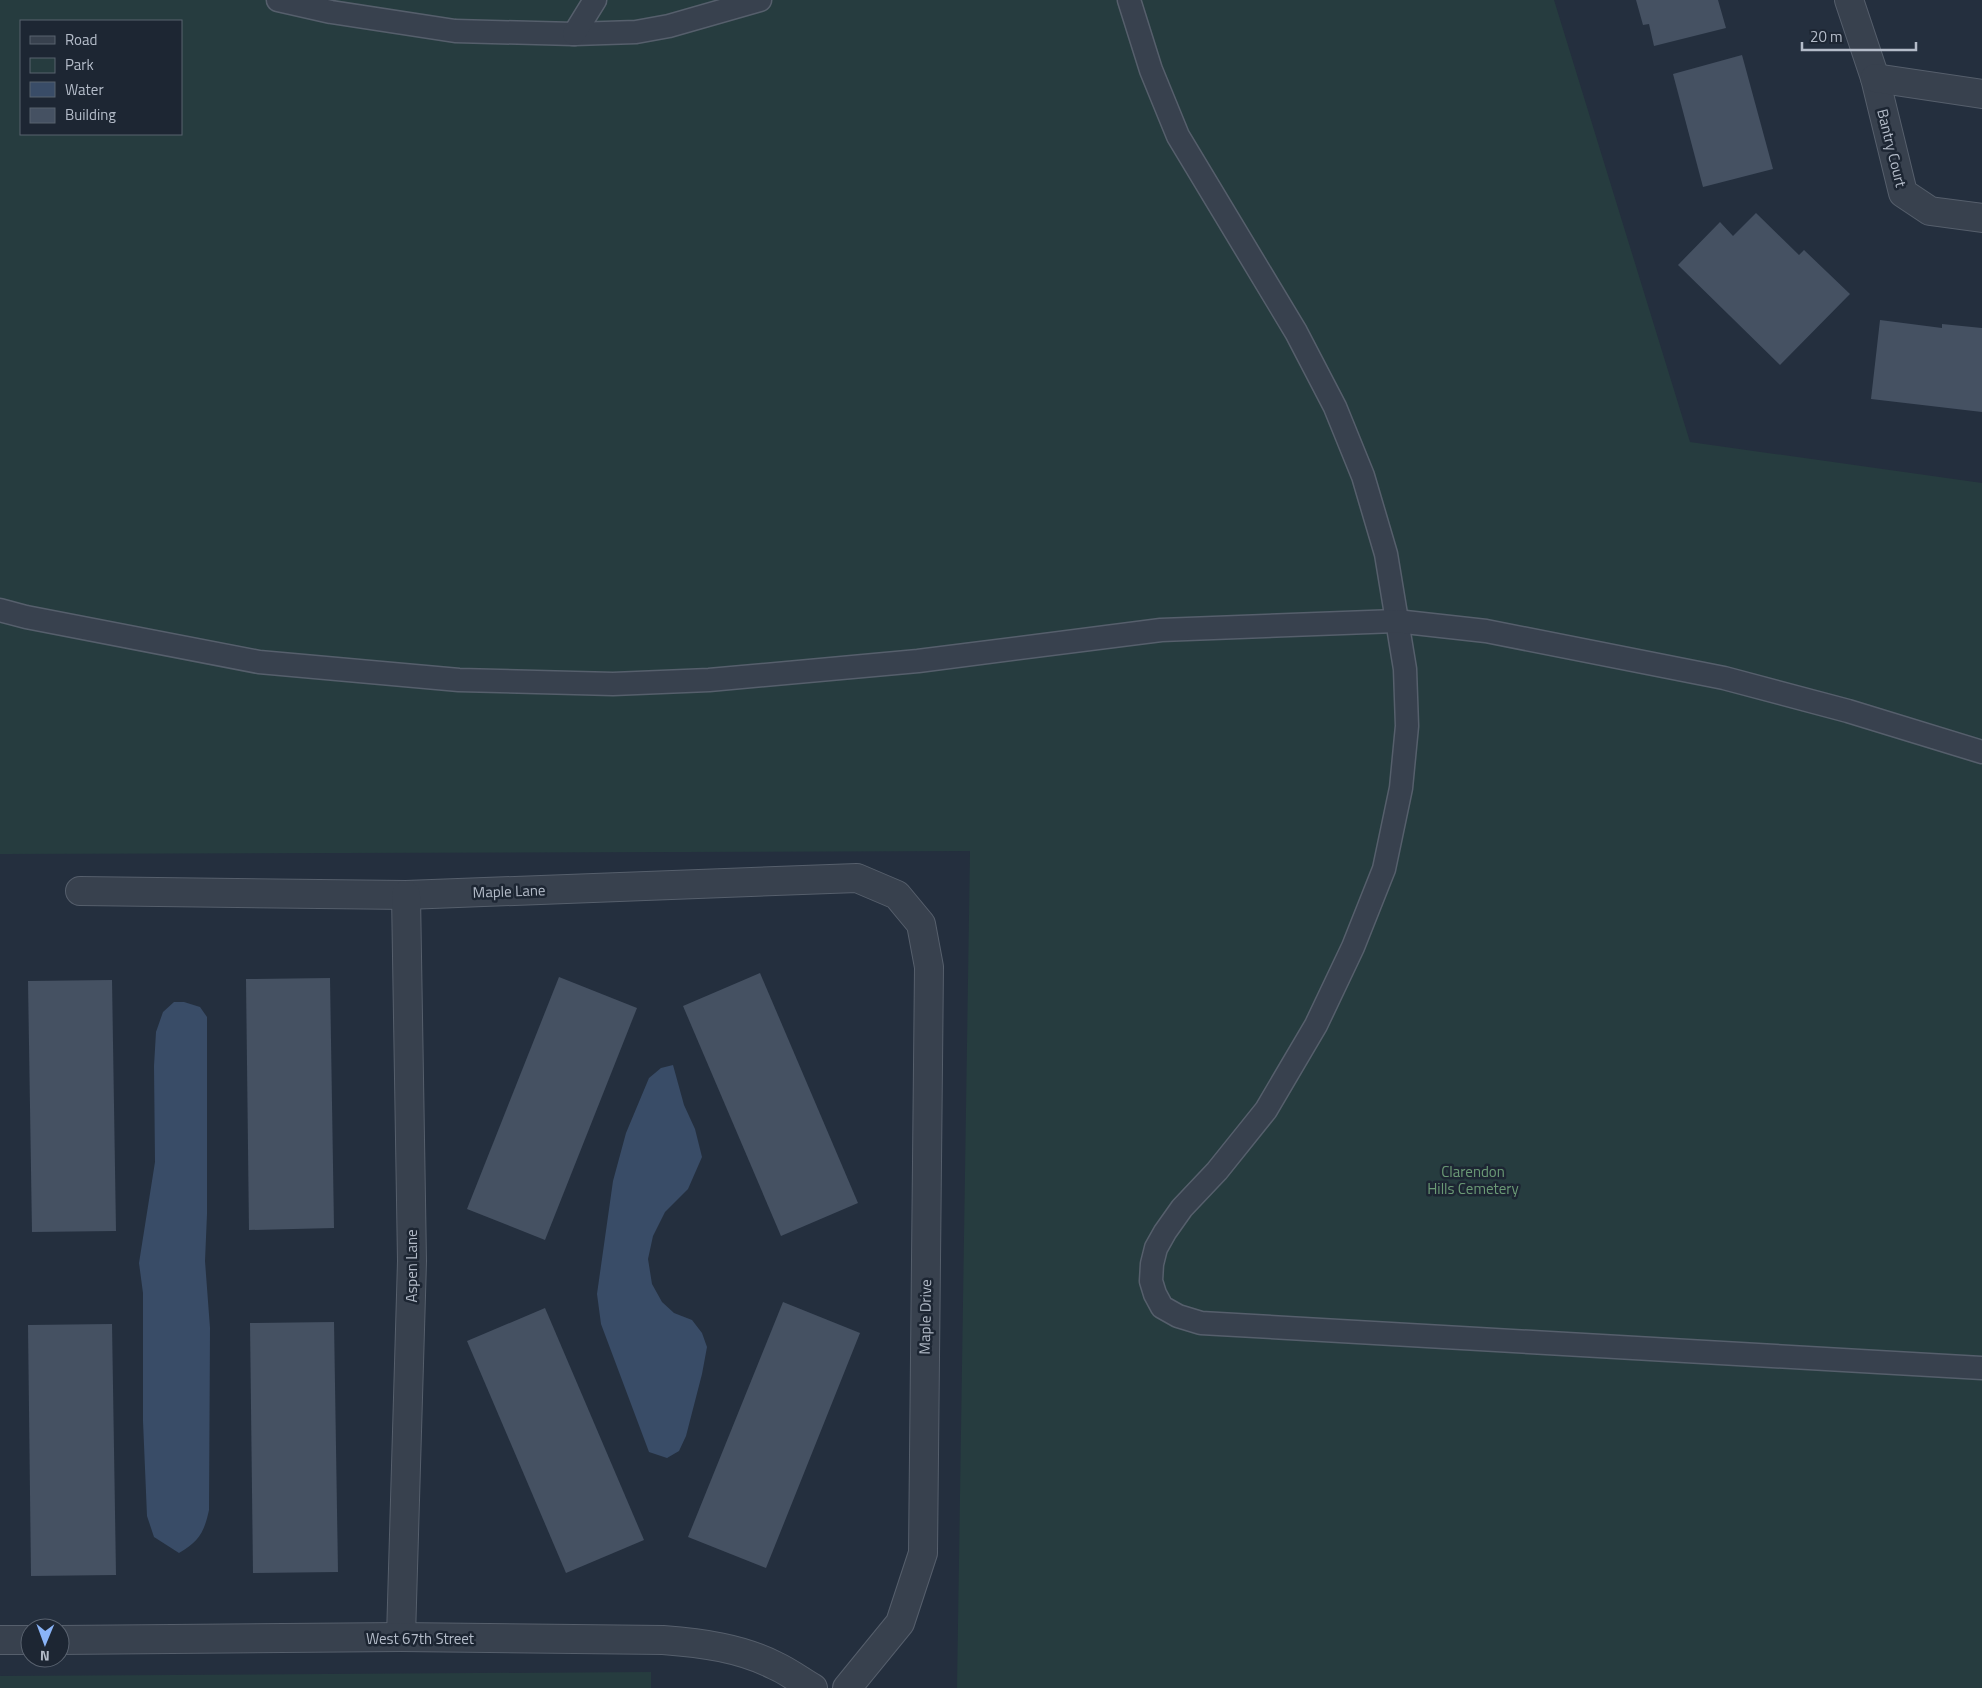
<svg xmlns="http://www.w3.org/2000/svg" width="1982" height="1688" font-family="'Titillium Web',sans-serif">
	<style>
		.green { fill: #263c3f; fill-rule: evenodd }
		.water { fill: #394c67 }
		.building { fill: #455162 }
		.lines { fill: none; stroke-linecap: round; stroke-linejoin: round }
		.service-casing { stroke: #565f6c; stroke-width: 25 }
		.minor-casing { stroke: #565f6c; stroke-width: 30 }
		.service { stroke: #38414e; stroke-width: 22 }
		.minor { stroke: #38414e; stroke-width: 28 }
		.labels { text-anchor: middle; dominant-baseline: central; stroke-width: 5; stroke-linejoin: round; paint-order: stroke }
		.street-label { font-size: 15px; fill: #b4bcc9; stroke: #1d2633 }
		.park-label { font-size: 15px; fill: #6b9a76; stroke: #1d2633 }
	</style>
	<rect width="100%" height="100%" fill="#242f3e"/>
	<!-- green -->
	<g class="green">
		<path d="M0,0h1554l136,442 292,41v1205h-1025l13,-837 -970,3zM21,21h160v113h-160z"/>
		<polygon points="651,1672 651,1688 0,1688 0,1676"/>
	</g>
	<!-- water -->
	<g class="water">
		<path d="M174,1002h10l16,5 7,10v197l-2,47 5,67 -1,182c-5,23 -10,31 -30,43l-25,-16 -7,-21 -4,-95v-128l-4,-30 16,-101 -1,-96 2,-34 7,-20z"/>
		<polygon points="673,1065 684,1105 695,1129 702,1157 688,1189 665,1212 653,1236 648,1259 652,1284 662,1302 674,1313 692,1320 702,1333 707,1347 702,1374 686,1436 679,1451 667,1458 649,1452 601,1324 597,1294 613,1181 626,1133 649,1078 661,1068"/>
	</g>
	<!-- building -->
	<g class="building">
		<polygon points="1636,0 1718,0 1726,28 1654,46 1649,24 1643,25"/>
		<polygon points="1742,55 1773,169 1703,187 1673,74"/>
		<polygon points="1756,213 1799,255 1804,250 1850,294 1780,365 1678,265 1720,222 1733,236"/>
		<polygon points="1880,320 1942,328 1942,324 1982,328 1982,412 1871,399"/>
		<polygon points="760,973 858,1203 781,1236 683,1006"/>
		<polygon points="559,977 637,1008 545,1240 467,1209"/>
		<polygon points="330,978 334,1228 249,1230 246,979"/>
		<polygon points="112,980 116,1231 32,1232 28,981"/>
		<polygon points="783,1302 860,1333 766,1568 688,1537"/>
		<polygon points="545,1308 644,1540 566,1573 467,1341"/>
		<polygon points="334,1322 338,1572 253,1573 250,1323"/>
		<polygon points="112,1324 116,1575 31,1576 28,1325"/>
	</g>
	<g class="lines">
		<!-- service casing -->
		<g class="service-casing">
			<g id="service">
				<polyline points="278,0 331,12 455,31 574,34 636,32 669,26 760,0"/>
				<polyline points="1129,0 1151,70 1178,136 1296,332 1335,407 1363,476 1386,554 1405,669 1407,726 1401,788 1384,869 1353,947 1316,1025 1266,1110 1217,1171 1182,1208 1165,1232 1156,1248 1152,1264 1151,1281 1155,1294 1162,1307 1178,1316 1201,1323 1982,1368"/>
				<polyline points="574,34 595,0"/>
				<polyline points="0,610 26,617 259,662 459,680 613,684 709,680 918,661 1161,630 1396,621 1486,631 1724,678 1848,711 1982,752"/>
			</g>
		</g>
		<!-- minor casing -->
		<g class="minor-casing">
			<g id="minor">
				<polyline points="1849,0 1875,78 1903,193 1930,211 1982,218"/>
				<polyline points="1875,78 1982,94"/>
				<polyline points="80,891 406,895 857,878 897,895 921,924 929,967 923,1553 900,1623 847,1688"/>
				<polyline points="401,1637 412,1261 406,895"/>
				<polyline points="0,1640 30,1640"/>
				<path d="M60,1640l341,-3 262,3c39,3 78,8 113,26 13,6 25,15 37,22"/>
			</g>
		</g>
		<!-- service -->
		<use href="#service" class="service"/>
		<!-- minor -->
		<use href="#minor" class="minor"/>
	</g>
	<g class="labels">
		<!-- street labels -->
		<g class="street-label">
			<text transform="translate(1892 148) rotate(76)">Bantry Court</text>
			<text transform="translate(509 891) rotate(-2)">Maple Lane</text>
			<text transform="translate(411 1266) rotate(-90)">Aspen Lane</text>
			<text transform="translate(925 1317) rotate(-89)">Maple Drive</text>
			<text x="420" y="1638">West 67th Street</text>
		</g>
		<!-- park labels -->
		<g class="park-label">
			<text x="1473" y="1171">Clarendon<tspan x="1473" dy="17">Hills Cemetery</tspan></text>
		</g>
	</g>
	<!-- legend -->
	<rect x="20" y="20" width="162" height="115" fill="#1d2633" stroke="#59626f"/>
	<rect x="30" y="36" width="25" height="8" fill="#38414e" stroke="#59626f"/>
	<text x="65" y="45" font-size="15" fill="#b4bcc9">Road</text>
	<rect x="30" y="58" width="25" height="15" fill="#263c3f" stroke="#59626f"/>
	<text x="65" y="70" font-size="15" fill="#b4bcc9">Park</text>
	<rect x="30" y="82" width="25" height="15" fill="#394c67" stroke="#59626f"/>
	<text x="65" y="95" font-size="15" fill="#b4bcc9">Water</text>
	<rect x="30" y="108" width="25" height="15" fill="#455162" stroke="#59626f"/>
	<text x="65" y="120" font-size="15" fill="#b4bcc9">Building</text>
	<!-- north arrow -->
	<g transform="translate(45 1643) rotate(181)"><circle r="24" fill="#1d2633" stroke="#59626f"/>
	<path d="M0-4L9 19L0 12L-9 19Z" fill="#8ab4f8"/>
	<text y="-8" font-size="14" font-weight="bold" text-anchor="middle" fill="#b4bcc9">N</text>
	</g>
	<!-- scale -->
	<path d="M1802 42v8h114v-8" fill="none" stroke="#b4bcc9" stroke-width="2.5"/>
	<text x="1810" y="42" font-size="15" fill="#b4bcc9" stroke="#1d2633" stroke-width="4" paint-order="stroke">20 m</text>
</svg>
